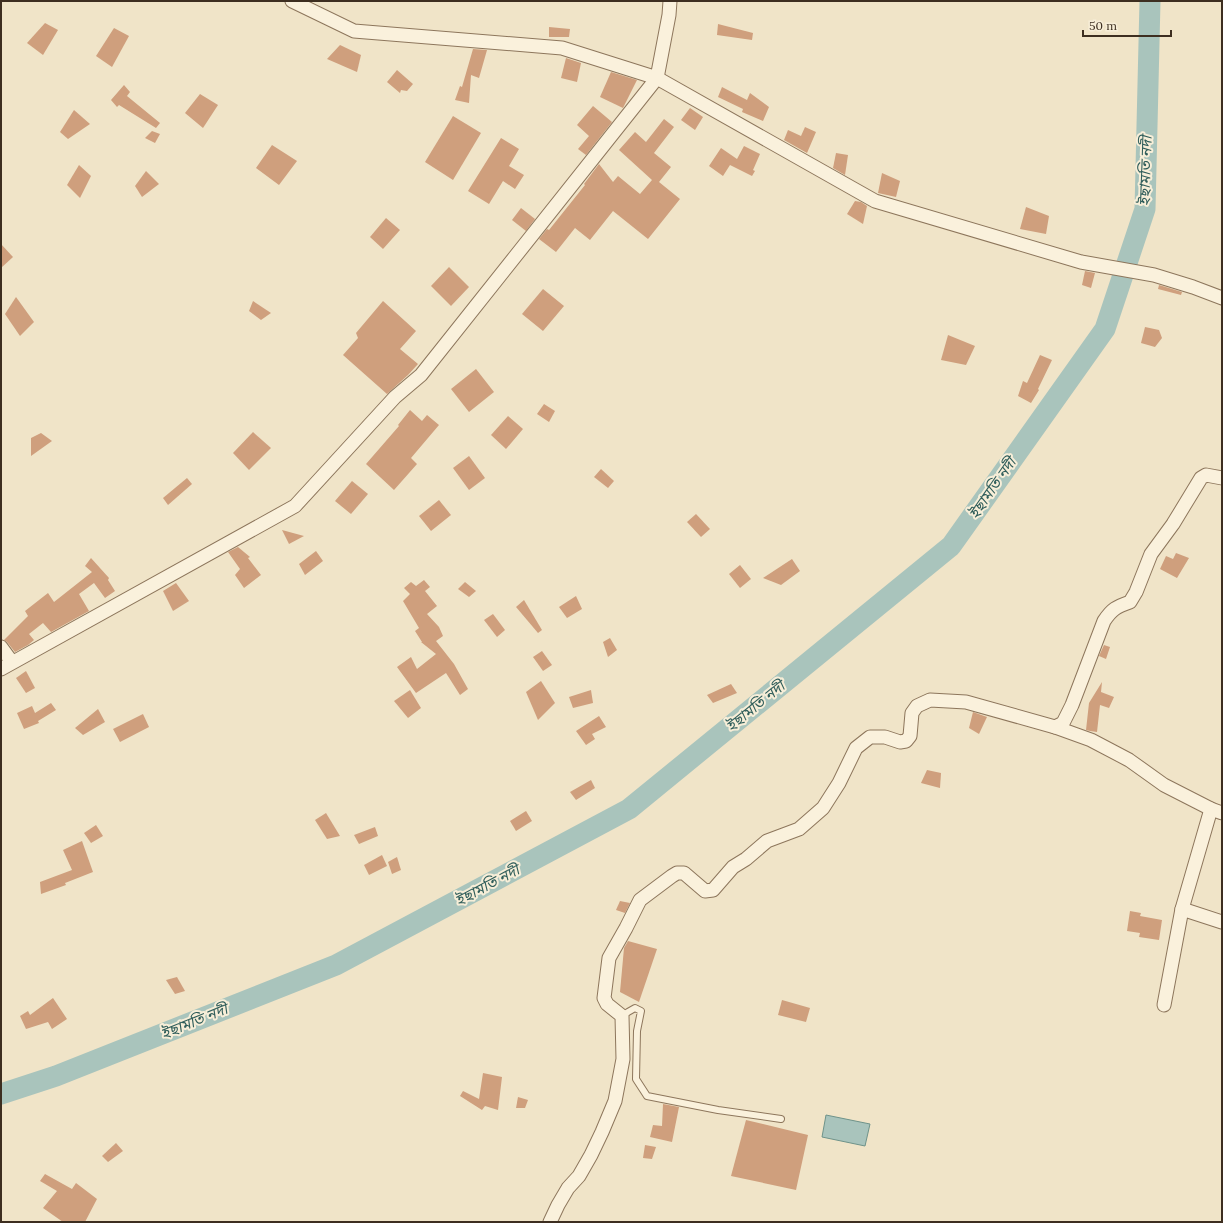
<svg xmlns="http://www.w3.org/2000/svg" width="1223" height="1223" font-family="Lora,'Noto Sans Bengali',serif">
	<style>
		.water { fill: #a9c4bc; stroke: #6f938a }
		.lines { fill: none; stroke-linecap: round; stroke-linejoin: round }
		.river { stroke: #a9c4bc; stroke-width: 21 }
		.building { fill: #cf9f7d }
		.lane-casing { stroke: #8d765c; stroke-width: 8 }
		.street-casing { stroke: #8d765c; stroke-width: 15 }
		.lane { stroke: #faf1dc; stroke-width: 6 }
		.street { stroke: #faf1dc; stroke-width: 13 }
		.labels { text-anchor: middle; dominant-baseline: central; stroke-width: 4; stroke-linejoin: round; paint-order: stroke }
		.water-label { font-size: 15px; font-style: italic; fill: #2f5d5a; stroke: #f7eed8 }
	</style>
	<rect width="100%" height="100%" fill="#f0e4c8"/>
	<!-- water -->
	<polygon class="water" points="826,1115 870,1124 865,1146 822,1137"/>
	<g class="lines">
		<!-- river -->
		<polyline class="river" points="1,1094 56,1076 336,965 629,809 951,546 1105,329 1145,209 1150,1"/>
	</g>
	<!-- building -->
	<g class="building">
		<polygon points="45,23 58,30 43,55 27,43"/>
		<polygon points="718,24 753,33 752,40 717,35"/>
		<polygon points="549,27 570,29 569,37 549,37"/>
		<polygon points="114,28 129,36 112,67 96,56"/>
		<polygon points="340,45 361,55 357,72 327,59"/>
		<polygon points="473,49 487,50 479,78 471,75 469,103 455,100 460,86 462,87"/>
		<polygon points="566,58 581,63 577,82 561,78"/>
		<polygon points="397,70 413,84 407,91 401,90 400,93 387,82"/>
		<polygon points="611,72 637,80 623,108 600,97"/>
		<polygon points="124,85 130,92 127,96 160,123 156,128 119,105 117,107 111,100"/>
		<polygon points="722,87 747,100 750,93 769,107 763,121 742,112 743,109 718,97"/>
		<polygon points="200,94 218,105 203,128 185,113"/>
		<polygon points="593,106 612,122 586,155 578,149 589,136 577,125"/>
		<polygon points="690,108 703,117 695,130 681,120"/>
		<polygon points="74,110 90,124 68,139 60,132"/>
		<polygon points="453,116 481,133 453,180 425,162"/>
		<polygon points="664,119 674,127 654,153 671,167 659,182 680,199 648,239 613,211 590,240 575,228 556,252 539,239 547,229 549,230 585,185 584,184 599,164 613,182 618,176 640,194 652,180 619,150 635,132 646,142"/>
		<polygon points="805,127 816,132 807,153 784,140 788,130 801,136"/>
		<polygon points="152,131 160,134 155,143 145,138"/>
		<polygon points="501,138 519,149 509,166 524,175 515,189 503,181 489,204 468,191"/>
		<polygon points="272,145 297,161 279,185 256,168"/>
		<polygon points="744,146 760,154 753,170 755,171 752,176 730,165 723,176 709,166 721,148 737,159"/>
		<polygon points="836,153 848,155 845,175 833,168"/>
		<polygon points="79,165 91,176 80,198 67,185"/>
		<polygon points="146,171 159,184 142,197 135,186"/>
		<polygon points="882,173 900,181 896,197 878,193"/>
		<polygon points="855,201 861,202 867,206 863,224 847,214"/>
		<polygon points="1026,207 1049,216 1046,234 1020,229"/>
		<polygon points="521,208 535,219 526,231 512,220"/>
		<polygon points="386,218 400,230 383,249 370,237"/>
		<polygon points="1,244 13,257 1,268"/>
		<polygon points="449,267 469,287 451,306 431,286"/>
		<polygon points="1085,271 1095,273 1091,288 1082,285"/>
		<polygon points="1159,285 1182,292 1181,295 1158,289"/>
		<polygon points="543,289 564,306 543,331 522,314"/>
		<polygon points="16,297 34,322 20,336 5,314"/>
		<polygon points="253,301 271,313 261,320 249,311"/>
		<polygon points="383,301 416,331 400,349 418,364 408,375 387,394 343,355 358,338 356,333"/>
		<polygon points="1145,327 1159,330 1162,338 1155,347 1141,343"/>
		<polygon points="948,335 975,346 966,365 941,360"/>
		<polygon points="1040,355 1052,360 1038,389 1039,390 1031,403 1018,396 1023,381 1027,383"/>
		<polygon points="476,369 494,392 469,412 451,389"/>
		<polygon points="544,404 555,411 549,422 537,414"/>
		<polygon points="410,410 422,421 427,415 439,425 411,458 417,464 394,490 366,464 399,426 398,425"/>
		<polygon points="508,416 523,429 506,449 491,435"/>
		<polygon points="253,432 271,448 249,470 233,453"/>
		<polygon points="41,433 52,441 31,456 31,438"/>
		<polygon points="469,456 485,478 469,490 453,468"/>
		<polygon points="601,469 614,481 608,488 594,477"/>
		<polygon points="187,478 192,484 168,505 163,498"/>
		<polygon points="352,481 368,494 351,514 335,501"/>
		<polygon points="439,500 451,515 431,531 419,516"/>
		<polygon points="696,514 710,529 701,537 687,522"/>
		<polygon points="282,530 304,536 289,544"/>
		<polygon points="238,547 250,557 248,558 261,575 244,588 235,575 240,569 228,552"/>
		<polygon points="316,551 323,561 305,575 299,564"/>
		<polygon points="1176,553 1189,558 1177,578 1160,569 1166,556 1173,559"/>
		<polygon points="91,558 109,578 108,580 115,591 105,598 94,583 79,594 89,611 51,632 43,623 29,634 34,640 28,645 15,652 7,642 4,640 28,616 25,611 48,593 54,602 92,572 85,566"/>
		<polygon points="792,559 800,571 781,585 763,578"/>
		<polygon points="740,565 751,579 740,588 729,574"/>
		<polygon points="424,580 430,587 425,591 437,606 427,614 439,627 443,636 436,641 454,664 468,689 460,695 446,673 416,693 397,667 411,657 417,669 436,654 421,642 422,642 415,631 419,628 403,601 410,594 404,588 411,582 416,586"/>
		<polygon points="465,582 476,591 469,597 458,589"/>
		<polygon points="176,583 189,601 173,611 163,591"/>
		<polygon points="576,596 582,609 567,618 559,607"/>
		<polygon points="524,600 542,630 538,633 516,607"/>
		<polygon points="493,614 505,630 497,637 484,620"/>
		<polygon points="610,638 617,650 608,657 603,642"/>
		<polygon points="1104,645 1110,647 1106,659 1099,656"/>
		<polygon points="542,651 552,665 543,671 533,657"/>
		<polygon points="26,671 35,688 26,693 16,678"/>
		<polygon points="541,681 555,703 538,720 526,692"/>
		<polygon points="1102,682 1101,692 1114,697 1109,708 1100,705 1097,732 1090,731 1086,730 1089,703"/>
		<polygon points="731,684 737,693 713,703 707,695"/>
		<polygon points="410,690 421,708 408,718 394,701"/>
		<polygon points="591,690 593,703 573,708 569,697"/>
		<polygon points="51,703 56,710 38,721 39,723 24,729 17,713 32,706 35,713"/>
		<polygon points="98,709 105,722 83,735 75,728"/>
		<polygon points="973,712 987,717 979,734 969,728"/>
		<polygon points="143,714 149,727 120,742 113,729"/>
		<polygon points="599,716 606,727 592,734 595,739 586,745 576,731"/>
		<polygon points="927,770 941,773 940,788 921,783"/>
		<polygon points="591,780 595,788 576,800 570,792"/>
		<polygon points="526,811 532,821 516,831 510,821"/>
		<polygon points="326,813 340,836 327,839 315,820"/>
		<polygon points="96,825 103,836 91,843 84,833"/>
		<polygon points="375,827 378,836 359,844 354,835"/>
		<polygon points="82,841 93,872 65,883 66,885 41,894 40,882 72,870 63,850"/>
		<polygon points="382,855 387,866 369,875 364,865"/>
		<polygon points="397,857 401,870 392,874 388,862"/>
		<polygon points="620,901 630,903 625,913 616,910"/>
		<polygon points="1130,911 1141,913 1140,916 1162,920 1159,940 1139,937 1140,933 1127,931"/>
		<polygon points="628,941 657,949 639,1002 620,992 624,948"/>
		<polygon points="177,977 185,991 175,994 166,980"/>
		<polygon points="53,998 67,1019 52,1029 48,1022 26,1029 20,1016 28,1011 30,1015"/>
		<polygon points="782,1000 810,1008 806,1022 778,1015"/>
		<polygon points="483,1073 502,1077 498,1110 485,1106 482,1110 460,1096 463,1091 479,1099"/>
		<polygon points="518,1097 528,1100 525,1108 516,1108"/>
		<polygon points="663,1104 679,1107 672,1142 650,1137 653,1125 662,1126"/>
		<polygon points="746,1120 808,1135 796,1190 731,1176"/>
		<polygon points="116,1143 123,1151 108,1162 102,1156"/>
		<polygon points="645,1145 656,1147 652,1159 643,1158"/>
		<polygon points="45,1174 72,1189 76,1183 97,1199 85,1222 63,1222 43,1208 57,1191 40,1181"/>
	</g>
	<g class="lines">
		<!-- lane casing -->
		<g class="lane-casing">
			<polyline id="lane" points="622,1016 628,1012 635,1008 641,1011 637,1031 636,1079 647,1096 718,1110 781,1119"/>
		</g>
		<!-- street casing -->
		<g class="street-casing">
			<g id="street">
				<polyline points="292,1 354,31 562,48 657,78 875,201 1081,262 1154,275 1193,287 1222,298"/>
				<polyline points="1,647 12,662"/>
				<polyline points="1,669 295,506 395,397 421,375 657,78 669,15 670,1"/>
				<polyline points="1055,727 1091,740 1129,760 1164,785 1211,809 1222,813"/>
				<polyline points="1182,909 1222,922"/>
				<polyline points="1164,1005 1182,909 1211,809"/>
				<path d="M550,1222l8,-17 10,-17 11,-12 12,-21 11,-23 13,-31 8,-42 -1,-43 -15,-12 -3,-6 5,-40 17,-30 14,-28 32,-24 5,-3h7l21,18 8,-1 20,-23 13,-8 21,-18 32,-12 24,-21 16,-25 17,-35 14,-11h15l15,5 6,-1 4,-5 2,-23 5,-7 13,-6 36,2 89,25 8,-4 9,-18 32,-84c8,-12 12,-14 26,-19l6,-10 15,-38 22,-30 28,-46 5,-3 16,3"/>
			</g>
		</g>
		<!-- lane -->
		<use href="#lane" class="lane"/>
		<!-- street -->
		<use href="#street" class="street"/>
	</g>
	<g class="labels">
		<!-- water labels -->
		<g class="water-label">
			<text transform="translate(1145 171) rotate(-88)">ইছামতি নদী</text>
			<text transform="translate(992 488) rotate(-55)">ইছামতি নদী</text>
			<text transform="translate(755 706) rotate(-39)">ইছামতি নদী</text>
			<text transform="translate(487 885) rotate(-28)">ইছামতি নদী</text>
			<text transform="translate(194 1021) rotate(-22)">ইছামতি নদী</text>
		</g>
	</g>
	<!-- border -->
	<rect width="1223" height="1223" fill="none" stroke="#3d2e20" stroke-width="4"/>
	<!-- scale -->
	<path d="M1083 30v6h88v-6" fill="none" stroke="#3d2e20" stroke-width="2"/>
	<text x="1089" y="30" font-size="12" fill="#3d2e20" stroke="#f7eed8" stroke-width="3" paint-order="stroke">50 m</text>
</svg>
